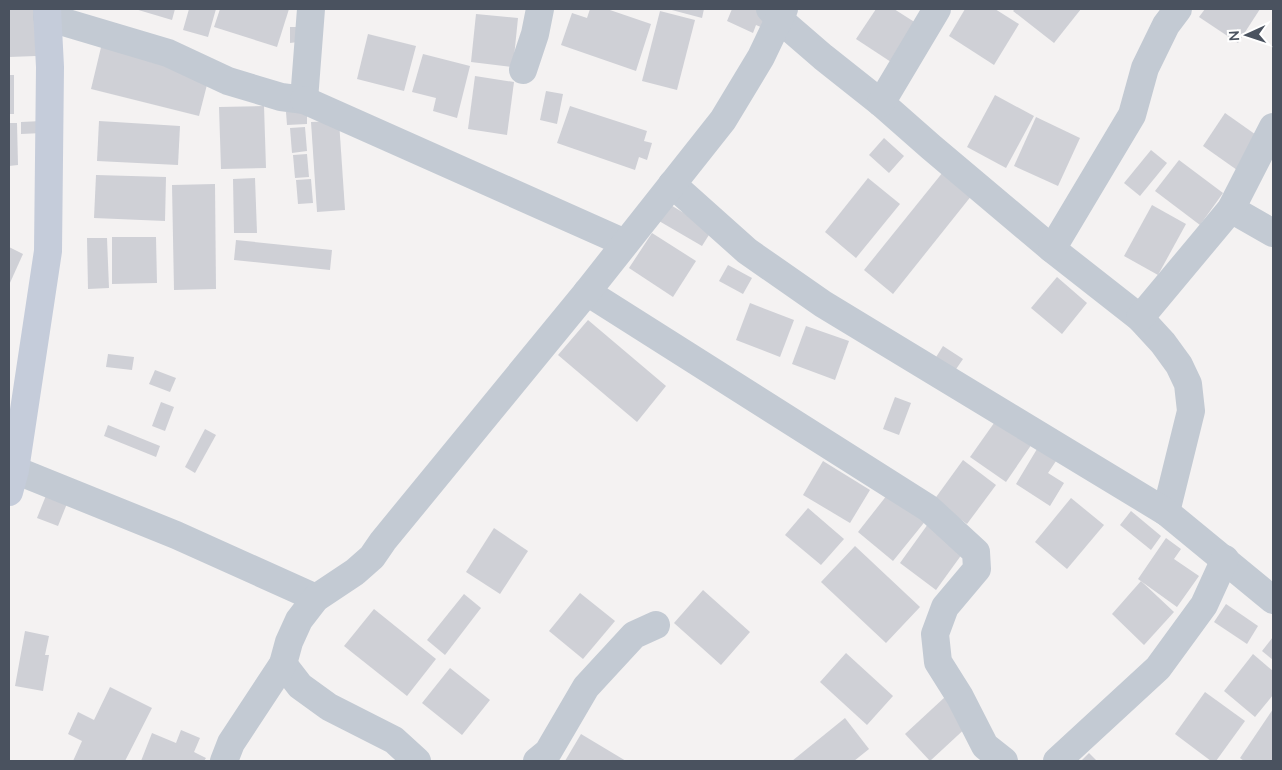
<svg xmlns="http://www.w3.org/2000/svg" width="1282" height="770" font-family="'Nunito Sans',sans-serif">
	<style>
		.building { fill: #cfd0d6 }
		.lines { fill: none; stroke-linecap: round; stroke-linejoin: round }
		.street { stroke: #c3cad3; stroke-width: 28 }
		.secondary { stroke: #c5ccda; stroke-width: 28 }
	</style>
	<rect width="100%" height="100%" fill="#f4f2f2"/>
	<!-- building -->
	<g class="building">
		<polygon points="9,9 35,9 36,56 9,57"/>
		<polygon points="135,9 175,9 172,20"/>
		<polygon points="189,9 216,9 208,37 183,30"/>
		<polygon points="220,9 289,9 277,47 214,27"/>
		<polygon points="590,9 607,9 651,24 636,71 561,45 572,13 587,18"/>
		<polygon points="668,9 704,9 702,18"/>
		<polygon points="732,9 764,9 767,17 763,28 756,25 753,33 727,21"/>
		<polygon points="876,9 894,9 916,23 891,62 856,39"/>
		<polygon points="965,9 995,9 1019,24 994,65 949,36"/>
		<polygon points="1015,9 1081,9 1054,43 1013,11"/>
		<polygon points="1205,9 1260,9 1238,43 1199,17"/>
		<polygon points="660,11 695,20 677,90 642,81"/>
		<polygon points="476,14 518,18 513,67 471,62"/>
		<polygon points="290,27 297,27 298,42 290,43"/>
		<polygon points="368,34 416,46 404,91 357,79"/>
		<polygon points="103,39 154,51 151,62 209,77 199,116 91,89"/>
		<polygon points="423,54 470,66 457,118 433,111 436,98 412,92"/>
		<rect x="9" y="75" width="5" height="39"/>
		<polygon points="475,76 514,82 507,135 468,129"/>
		<polygon points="546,91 563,94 557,124 540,120"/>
		<polygon points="995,95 1034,116 1006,168 967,147"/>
		<polygon points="264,106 266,168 221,169 219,107"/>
		<polygon points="570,106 647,131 644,141 652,143 647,160 639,157 635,170 557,143"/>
		<polygon points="307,111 307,124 287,125 286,112"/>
		<polygon points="1225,113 1259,137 1237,170 1203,146"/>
		<polygon points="1036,117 1080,138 1058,186 1014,166"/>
		<polygon points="42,121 43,133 21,134 21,122"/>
		<polygon points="99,121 180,126 178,165 97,161"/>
		<polygon points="339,121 345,210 317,212 311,122"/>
		<polygon points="9,123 17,123 18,165 9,166"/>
		<polygon points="305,127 307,151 292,153 290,128"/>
		<polygon points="884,138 904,156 889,173 869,155"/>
		<polygon points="1151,150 1167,163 1140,196 1124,183"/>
		<polygon points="307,154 309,177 295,178 293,155"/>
		<polygon points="1179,160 1223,193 1200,225 1155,191"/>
		<polygon points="943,172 972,195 893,294 864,270"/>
		<polygon points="96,175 166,177 165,221 94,218"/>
		<polygon points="255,178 257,233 234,233 233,179"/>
		<polygon points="868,178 900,204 856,258 825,232"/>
		<polygon points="311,179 313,203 298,204 296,180"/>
		<polygon points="215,184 216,289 174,290 172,185"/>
		<polygon points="669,204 712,230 702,246 659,221"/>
		<polygon points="1152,205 1186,224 1158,275 1124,256"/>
		<polygon points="652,233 696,261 673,297 629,268"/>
		<polygon points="112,237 156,237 157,283 112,284"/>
		<polygon points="87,238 107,238 109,288 88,289"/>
		<polygon points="236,240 332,250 330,270 234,260"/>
		<polygon points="9,247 23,254 9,285"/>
		<polygon points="728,265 752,278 743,294 719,281"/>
		<polygon points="1057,277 1087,303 1062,334 1031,308"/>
		<polygon points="750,303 794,320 780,357 736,340"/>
		<polygon points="588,320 666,386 637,422 558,355"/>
		<polygon points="806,326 849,341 835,380 792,364"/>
		<polygon points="943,346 963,359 952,375 933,362"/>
		<polygon points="108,354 134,357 132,370 106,367"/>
		<polygon points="155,370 176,378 170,392 149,384"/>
		<polygon points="895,397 911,403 899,435 883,429"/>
		<polygon points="161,402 174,407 165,431 152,426"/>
		<polygon points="999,416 1034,441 1006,482 970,457"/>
		<polygon points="108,425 160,446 156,457 104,436"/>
		<polygon points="205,429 216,435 195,473 185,467"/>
		<polygon points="1037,449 1056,461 1048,473 1064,483 1050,506 1016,484"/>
		<polygon points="963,460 996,485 967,524 934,500"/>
		<polygon points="823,461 870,490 850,523 803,495"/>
		<polygon points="891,490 927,519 893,561 858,532"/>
		<polygon points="47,493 68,501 58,526 37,518"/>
		<polygon points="1071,498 1104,525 1067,569 1035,542"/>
		<polygon points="808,508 844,539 821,565 785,535"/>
		<polygon points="1131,511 1161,536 1151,550 1120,525"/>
		<polygon points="928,524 965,550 936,590 900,563"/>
		<polygon points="494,528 528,551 500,594 466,572"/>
		<polygon points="1166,538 1181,549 1174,559 1199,576 1177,607 1138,579"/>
		<polygon points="855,546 920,607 886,643 821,582"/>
		<polygon points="1141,581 1174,612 1144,645 1112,614"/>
		<polygon points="703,590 750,632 721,665 674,623"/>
		<polygon points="580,593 615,621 583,659 549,631"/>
		<polygon points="464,594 481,608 445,655 427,640"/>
		<polygon points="1226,604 1258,626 1247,644 1214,622"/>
		<polygon points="374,609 436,659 407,696 344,646"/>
		<polygon points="25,631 49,636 45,655 49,655 43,691 15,686"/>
		<polygon points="1273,637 1273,660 1262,651"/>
		<polygon points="846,653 893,696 867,725 820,682"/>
		<polygon points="1253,654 1273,671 1273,695 1255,717 1224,691"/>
		<polygon points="450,668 490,700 462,735 422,703"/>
		<polygon points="110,687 152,708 125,761 73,761 82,741 68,734 78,712 94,720"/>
		<polygon points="1205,692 1245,721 1216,761 1211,761 1175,734"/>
		<polygon points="945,697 970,724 930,761 905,734"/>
		<polygon points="1273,709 1273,761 1244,761 1240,758"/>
		<polygon points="845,718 869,749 854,761 792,761"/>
		<polygon points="181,730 200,738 194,752 206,758 204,761 141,761 152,733 176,743"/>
		<polygon points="581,734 626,761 565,761"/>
		<polygon points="1089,753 1097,761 1081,761"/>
	</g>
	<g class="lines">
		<!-- street -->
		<g class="street">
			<polyline points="770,9 779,19 823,57 881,103 931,147 1052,249 1140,318 1163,343 1179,365 1188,384 1191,411 1166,512"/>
			<polyline points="47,17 168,53 228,81 281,97 304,100 311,9"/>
			<polyline points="523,70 535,34 540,9"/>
			<polyline points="304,100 625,243"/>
			<polyline points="881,103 937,9"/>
			<polyline points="672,184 747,251 823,304 1166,512 1273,600"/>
			<polyline points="1231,209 1273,233"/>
			<polyline points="1052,249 1132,115 1145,68 1166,25 1178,9"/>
			<polyline points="587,292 928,508 976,552 977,569 945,607 935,634 938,662 960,697 985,746 1004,761"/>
			<polyline points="1140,318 1231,209 1273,127"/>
			<polyline points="15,470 176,535 316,598"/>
			<polyline points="283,664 300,686 329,707 394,740 417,761"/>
			<polyline points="224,761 231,743 283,664 289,642 299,620 316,598 355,572 372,557 383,541 587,292 723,120 761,57 784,9"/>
			<polyline points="537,761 548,752 586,687 634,635 656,625"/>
			<polyline points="1057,761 1158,668 1204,605 1225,559"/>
		</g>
		<!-- secondary -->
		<polyline class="secondary" points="9,492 15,470 48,251 50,67 47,9"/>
	</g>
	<!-- border -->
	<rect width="1282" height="770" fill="none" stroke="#4a525f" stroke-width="20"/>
	<!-- north arrow -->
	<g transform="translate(1247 35) rotate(267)" stroke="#ffffff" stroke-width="4" paint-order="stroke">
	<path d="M0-4L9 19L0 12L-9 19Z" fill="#4a525f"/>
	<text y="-8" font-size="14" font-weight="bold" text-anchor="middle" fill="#4a525f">N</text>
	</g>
</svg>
